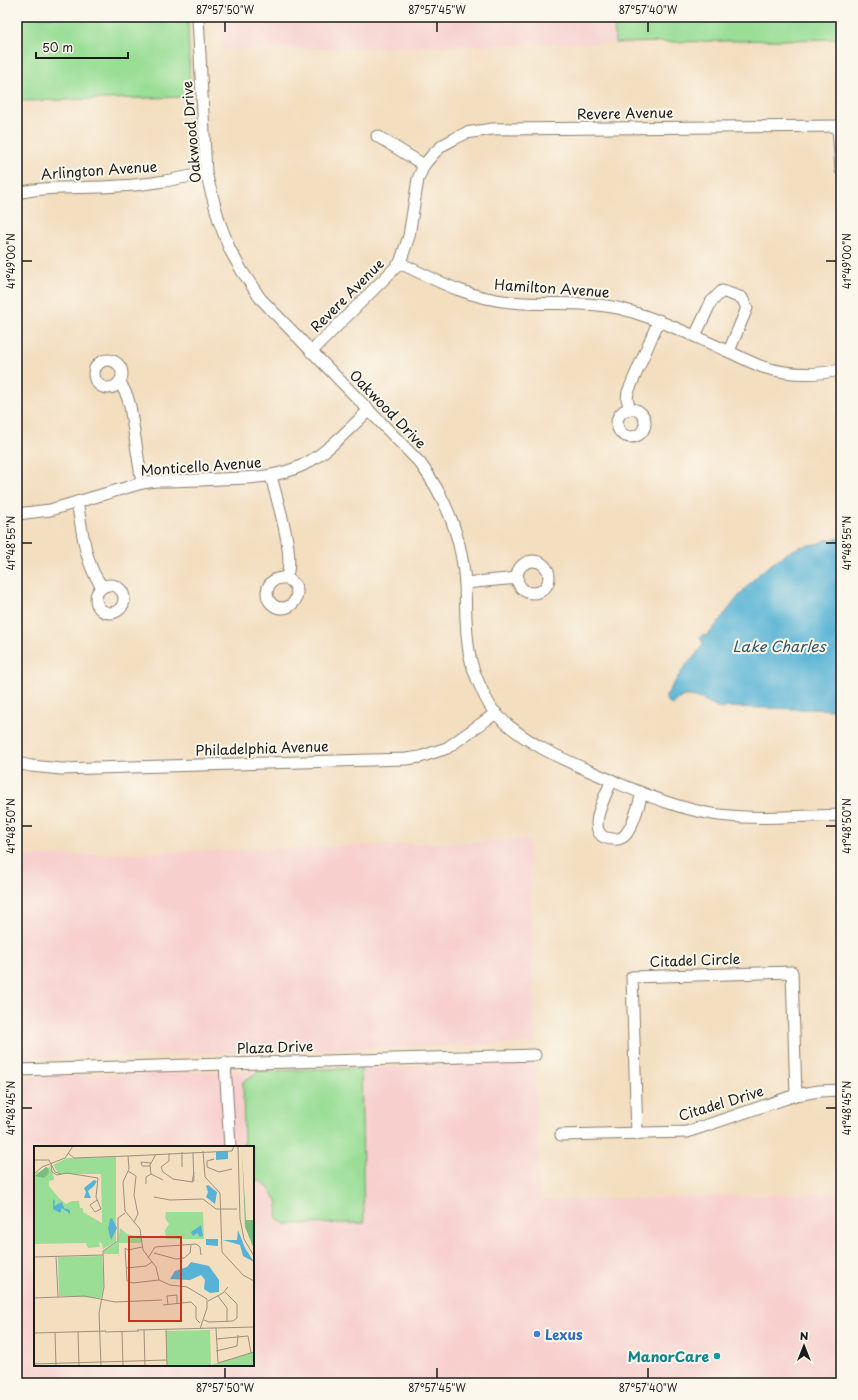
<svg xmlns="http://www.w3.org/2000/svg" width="858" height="1400" font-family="'Playpen Sans',sans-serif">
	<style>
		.built { fill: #f7d0ce; fill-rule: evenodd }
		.green { fill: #9ade96; stroke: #5b7d59 }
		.water { fill: #57b3d5; stroke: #3a6878 }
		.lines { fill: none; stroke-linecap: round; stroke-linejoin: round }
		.street-casing { stroke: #887d6e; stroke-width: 13 }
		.street { stroke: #fff; stroke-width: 11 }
		.ticks { fill: none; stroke: #1c1c1c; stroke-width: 1.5 }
		.shop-dot { fill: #3f7fe0; stroke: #fbf7ec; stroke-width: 1.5 }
		.culture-dot { fill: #0f9aa8; stroke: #fbf7ec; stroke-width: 1.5 }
		.labels { text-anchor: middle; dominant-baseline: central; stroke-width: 4; stroke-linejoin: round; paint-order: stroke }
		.street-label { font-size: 14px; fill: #1c1c1c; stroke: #fbf7ec }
		.shop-label { font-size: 14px; font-weight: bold; fill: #366cbe; stroke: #fbf7ec; text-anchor: start }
		.culture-label { font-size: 14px; font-weight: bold; fill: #0d838f; stroke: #fbf7ec; text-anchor: end }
		.water-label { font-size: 15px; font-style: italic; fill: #345866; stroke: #fbf7ec }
		.inset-road { fill: none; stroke: #9d907e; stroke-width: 1 }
		.view { fill: #c8321e; fill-opacity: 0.15; stroke: #c8321e; stroke-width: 2 }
		.inset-edge { fill: none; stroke: #1c1c1c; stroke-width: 2 }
		.neatline { fill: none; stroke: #1c1c1c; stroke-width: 1.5 }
		.ticks-label { font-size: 10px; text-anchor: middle; fill: #1c1c1c }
	</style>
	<rect width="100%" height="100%" fill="#fbf7ec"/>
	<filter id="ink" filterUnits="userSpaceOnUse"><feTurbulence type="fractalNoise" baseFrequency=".025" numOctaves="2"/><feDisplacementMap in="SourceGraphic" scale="8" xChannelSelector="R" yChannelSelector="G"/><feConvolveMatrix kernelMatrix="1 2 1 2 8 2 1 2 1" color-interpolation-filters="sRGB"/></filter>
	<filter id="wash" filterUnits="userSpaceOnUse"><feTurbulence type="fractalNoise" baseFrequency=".012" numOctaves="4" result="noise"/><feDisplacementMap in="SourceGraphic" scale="16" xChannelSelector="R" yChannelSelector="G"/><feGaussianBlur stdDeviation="0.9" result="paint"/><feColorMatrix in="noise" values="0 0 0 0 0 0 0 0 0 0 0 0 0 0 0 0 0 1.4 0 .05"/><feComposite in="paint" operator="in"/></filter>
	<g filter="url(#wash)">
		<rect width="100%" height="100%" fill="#f3dec0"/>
		<!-- built -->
		<g class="built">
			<polygon points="221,17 841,17 841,39 223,50"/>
			<polygon points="529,840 535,1043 17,1059 17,857"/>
			<path d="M535,1063l5,138 301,-8v190h-824v-306zM35,1147h218v218h-218z"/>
		</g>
		<!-- green -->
		<g class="green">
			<polygon points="17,17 188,17 190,97 17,101"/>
			<polygon points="614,17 841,17 841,39 615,43"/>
			<polygon points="361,1068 364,1223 284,1224 277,1217 278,1203 272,1192 263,1182 253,1179 253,1147 244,1147 243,1082 259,1071"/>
		</g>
		<!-- water -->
		<path class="water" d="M841,538v172l-114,-3 -6,2c-10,-5 -28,-17 -39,-12 -5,2 -6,6 -10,8 -4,-2 -6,-4 -6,-9l19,-30 10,-10 8,-12 -3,-7 2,-2 3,1 5,-3 33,-42 18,-19 15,-11 15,-10 9,-4 8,-2 9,-1 10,-4z"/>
	</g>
	<g filter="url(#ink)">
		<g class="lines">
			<!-- street casing -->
			<g class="street-casing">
				<g id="street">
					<path d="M198,17l8,156 13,48 11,29 12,21 18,27 160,165c27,36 42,75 45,121 1,25 0,49 5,73 3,15 17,48 27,58 32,32 73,47 113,65 36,15 71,30 109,35 41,5 82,1 122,0"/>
					<polyline points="838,126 841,170"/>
					<polyline points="377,136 424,165"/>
					<path d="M17,193c33,-8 68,-4 101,-7 30,-1 59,-7 88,-13"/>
					<path d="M400,263c37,18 68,35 111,39 38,4 73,-2 111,7 37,10 70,26 105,42 12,5 24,12 36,16 25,8 53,8 78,3"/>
					<polyline points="695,336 711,302 722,291 742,298 747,308 729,351"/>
					<polyline points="311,352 400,263 409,236 418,179 424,165 434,153 443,145 454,139 466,133 492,129 841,126"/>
					<circle cx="108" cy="374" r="14"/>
					<polyline points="120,382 127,396 130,406 142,483"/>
					<circle cx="631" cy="423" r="14"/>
					<polyline points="630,409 627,399 628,392 659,320"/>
					<path d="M271,476c6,25 25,80 15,102"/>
					<path d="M77,502c5,25 8,66 26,85"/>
					<path d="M17,514l33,-4 92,-27 14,-2c21,0 43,-1 64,-2 28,-1 55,-1 81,-13 25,-12 48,-37 68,-56"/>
					<circle cx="533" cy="577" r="16"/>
					<circle cx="282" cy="593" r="15"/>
					<polyline points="465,583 518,578"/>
					<circle cx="110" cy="599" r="14"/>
					<polyline points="17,763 31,766 61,769 406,759 420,757 447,748 496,713"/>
					<path d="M612,780c-6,15 -31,58 1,59 6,1 12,-2 15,-8 7,-10 10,-25 14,-37"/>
					<polyline points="225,1063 230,1147"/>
					<polyline points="17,1070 535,1055"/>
					<polyline points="637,1134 632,977 792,972 796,1095"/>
					<polyline points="561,1135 687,1132 796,1095 819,1091 841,1090"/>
				</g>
			</g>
			<!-- street -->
			<use href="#street" class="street"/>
		</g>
	</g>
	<!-- ticks -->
	<path class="ticks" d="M225,22v10M437,22v10M648,22v10M22,261h10M826,261h10M22,543h10M826,543h10M22,826h10M826,826h10M22,1108h10M826,1108h10M225,1368v10M437,1368v10M648,1368v10"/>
	<!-- markers -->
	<circle class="shop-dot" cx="537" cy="1334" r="4"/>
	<circle class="culture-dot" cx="717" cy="1356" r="4"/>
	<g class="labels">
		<!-- street labels -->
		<g class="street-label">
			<text transform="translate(625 113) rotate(-1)">Revere Avenue</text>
			<text transform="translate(191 132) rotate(-95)">Oakwood Drive</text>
			<text transform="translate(99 170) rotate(-4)">Arlington Avenue</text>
			<text transform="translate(552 288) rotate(4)">Hamilton Avenue</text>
			<text transform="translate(347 295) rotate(-45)">Revere Avenue</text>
			<text transform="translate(388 409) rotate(46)">Oakwood Drive</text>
			<text transform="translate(201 466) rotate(-4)">Monticello Avenue</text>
			<text transform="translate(262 748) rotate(-2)">Philadelphia Avenue</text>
			<text transform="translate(695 960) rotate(-2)">Citadel Circle</text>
			<text transform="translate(275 1047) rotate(-2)">Plaza Drive</text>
			<text transform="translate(721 1103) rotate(-17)">Citadel Drive</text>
		</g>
		<!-- shop labels -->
		<g class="shop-label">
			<text x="545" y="1334">Lexus</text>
		</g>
		<!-- culture labels -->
		<g class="culture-label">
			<text x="709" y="1356">ManorCare</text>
		</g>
		<!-- water labels -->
		<g class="water-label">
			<text x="779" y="645">Lake Charles</text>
		</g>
	</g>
	<!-- overview -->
	<g transform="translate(34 1146)">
		<rect width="220" height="220" fill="#f3dec0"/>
		<path d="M82,11v85l-13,7 -2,-7 -2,1 1,4 -12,1 -2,-5 -52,1v-68l2,-3 14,-6 4,10v3l-5,1v5l11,13 6,5 6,-3h7l1,7h3v4l19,11 -1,-49h-42l-6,-9 14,-7zM132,66h37l1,27h-38l-1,-9 4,-6 -4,-6zM86,82l7,6 14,3v6h-22v11h-15v-3l14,-9zM68,110l2,28 -3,14 -42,-2 -1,-39zM176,184l1,35 43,-13v14h-87l-1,-35z" fill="#9ade96"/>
		<path d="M208,5l4,69h8v29l-9,-22zM12,21l2,1 1,5 -5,5 -9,-2z" fill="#7bbd7f"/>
		<path d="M194,5v8l-12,1v-8zM60,34l3,1 -3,5 -6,5 3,7h-7l2,-6 -2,-4zM174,39l9,7 -2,12 -9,-7 2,-5 -2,-6zM19,53l2,2 -1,5 8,-4 2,6 6,2v4l-8,-6 -2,5 -7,-4zM78,72l5,10 -6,12 -3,-11 2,-10zM167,79l2,11 -3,1 -3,-4 -4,3 -2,-4zM204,84l7,18 9,14 -11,-6 -3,-11 -17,-5h14zM172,93h12v7l-12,-1zM157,116l18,4 10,14v12l-9,1 -6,-4 1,-9 -4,-5 -11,5 -20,-1 5,-8 12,-4z" fill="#57b3d5"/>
		<path class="inset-road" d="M204,0l2,73 4,20 10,17M169,5l2,26 15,16 2,59 21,23 11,6M159,6v4l1,25 -2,1 2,-10M34,7l6,5 54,-2 104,-5 2,-5M135,7v8l-8,6 2,5 10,7 19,3M94,10l1,13 -6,13 2,29 15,18 3,21 13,17 3,13 11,5 17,2 20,12v9l-7,21M0,14h15l6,12 6,2M177,14l3,-1 -7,2v6l12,5 13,-3M17,19l1,7 5,3 10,-2 31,5 -2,19 5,12 -6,3 -5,-7 7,-5M116,20h-8l-1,-4 10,1M148,21v-15M94,25l8,5 -2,19 4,19 -4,8M0,28l8,-7 23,-9 8,-12M117,28l-1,-9 6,-11M117,28l12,6M112,38v-7l5,-3M120,51l16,3 33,-1 13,10h21M121,101l41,-3 4,3 1,8M94,104l14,-3M120,107l22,6 8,-1 6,-5 1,-8M22,110l2,41M0,111l69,-2M114,112l7,-11M92,122l20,-2 6,-4M93,135l-2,-33 3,2M93,135l6,2 26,-3M184,150l9,12v13M0,152l51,-2 30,6 47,-2M174,155l15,-8 5,-6M129,159l28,-3 5,5v12l4,4M134,159l-1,-9 10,-1v8M170,174l5,2 24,-1 4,-3v-14l-12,-12M182,182l2,35 36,-11M103,184l117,-3M110,184l1,36M132,184l1,36M88,185l1,35M44,186l1,34M71,186l34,-1M0,187l72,-2M21,187l1,33M182,193l32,-3 3,17M182,205l21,-5 1,-11M0,218l133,-4M67,220l-2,-53 5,-26 -1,-36 15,-10v-23l7,-5"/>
		<path class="view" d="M95,91h52v84h-52z"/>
		<rect width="220" height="220" class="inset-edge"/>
	</g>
	<!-- margin -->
	<rect width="858" height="1400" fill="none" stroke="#fbf7ec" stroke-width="44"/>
	<!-- north arrow -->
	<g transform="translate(804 1346)" stroke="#fbf7ec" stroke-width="3" paint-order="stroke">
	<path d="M0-3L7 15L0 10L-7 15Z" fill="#1c1c1c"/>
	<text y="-6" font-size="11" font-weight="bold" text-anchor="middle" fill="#1c1c1c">N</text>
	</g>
	<!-- scale -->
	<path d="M36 52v6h92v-6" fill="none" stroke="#1c1c1c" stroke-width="2"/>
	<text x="42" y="52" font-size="12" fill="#1c1c1c" stroke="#fbf7ec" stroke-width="3" paint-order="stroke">50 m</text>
	<rect x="22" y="22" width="814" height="1356" class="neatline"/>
	<g class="ticks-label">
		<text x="225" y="14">87°57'50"W</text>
		<text x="437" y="14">87°57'45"W</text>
		<text x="648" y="14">87°57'40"W</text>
		<text transform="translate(11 261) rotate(-90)" y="4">41°49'00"N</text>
		<text transform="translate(847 261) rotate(-90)" y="4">41°49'00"N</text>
		<text transform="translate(11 543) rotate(-90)" y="4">41°48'55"N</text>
		<text transform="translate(847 543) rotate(-90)" y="4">41°48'55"N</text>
		<text transform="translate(11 826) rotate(-90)" y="4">41°48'50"N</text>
		<text transform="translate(847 826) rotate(-90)" y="4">41°48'50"N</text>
		<text transform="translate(11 1108) rotate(-90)" y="4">41°48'45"N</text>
		<text transform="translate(847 1108) rotate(-90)" y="4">41°48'45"N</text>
		<text x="225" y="1392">87°57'50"W</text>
		<text x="437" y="1392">87°57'45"W</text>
		<text x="648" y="1392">87°57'40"W</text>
	</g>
</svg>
